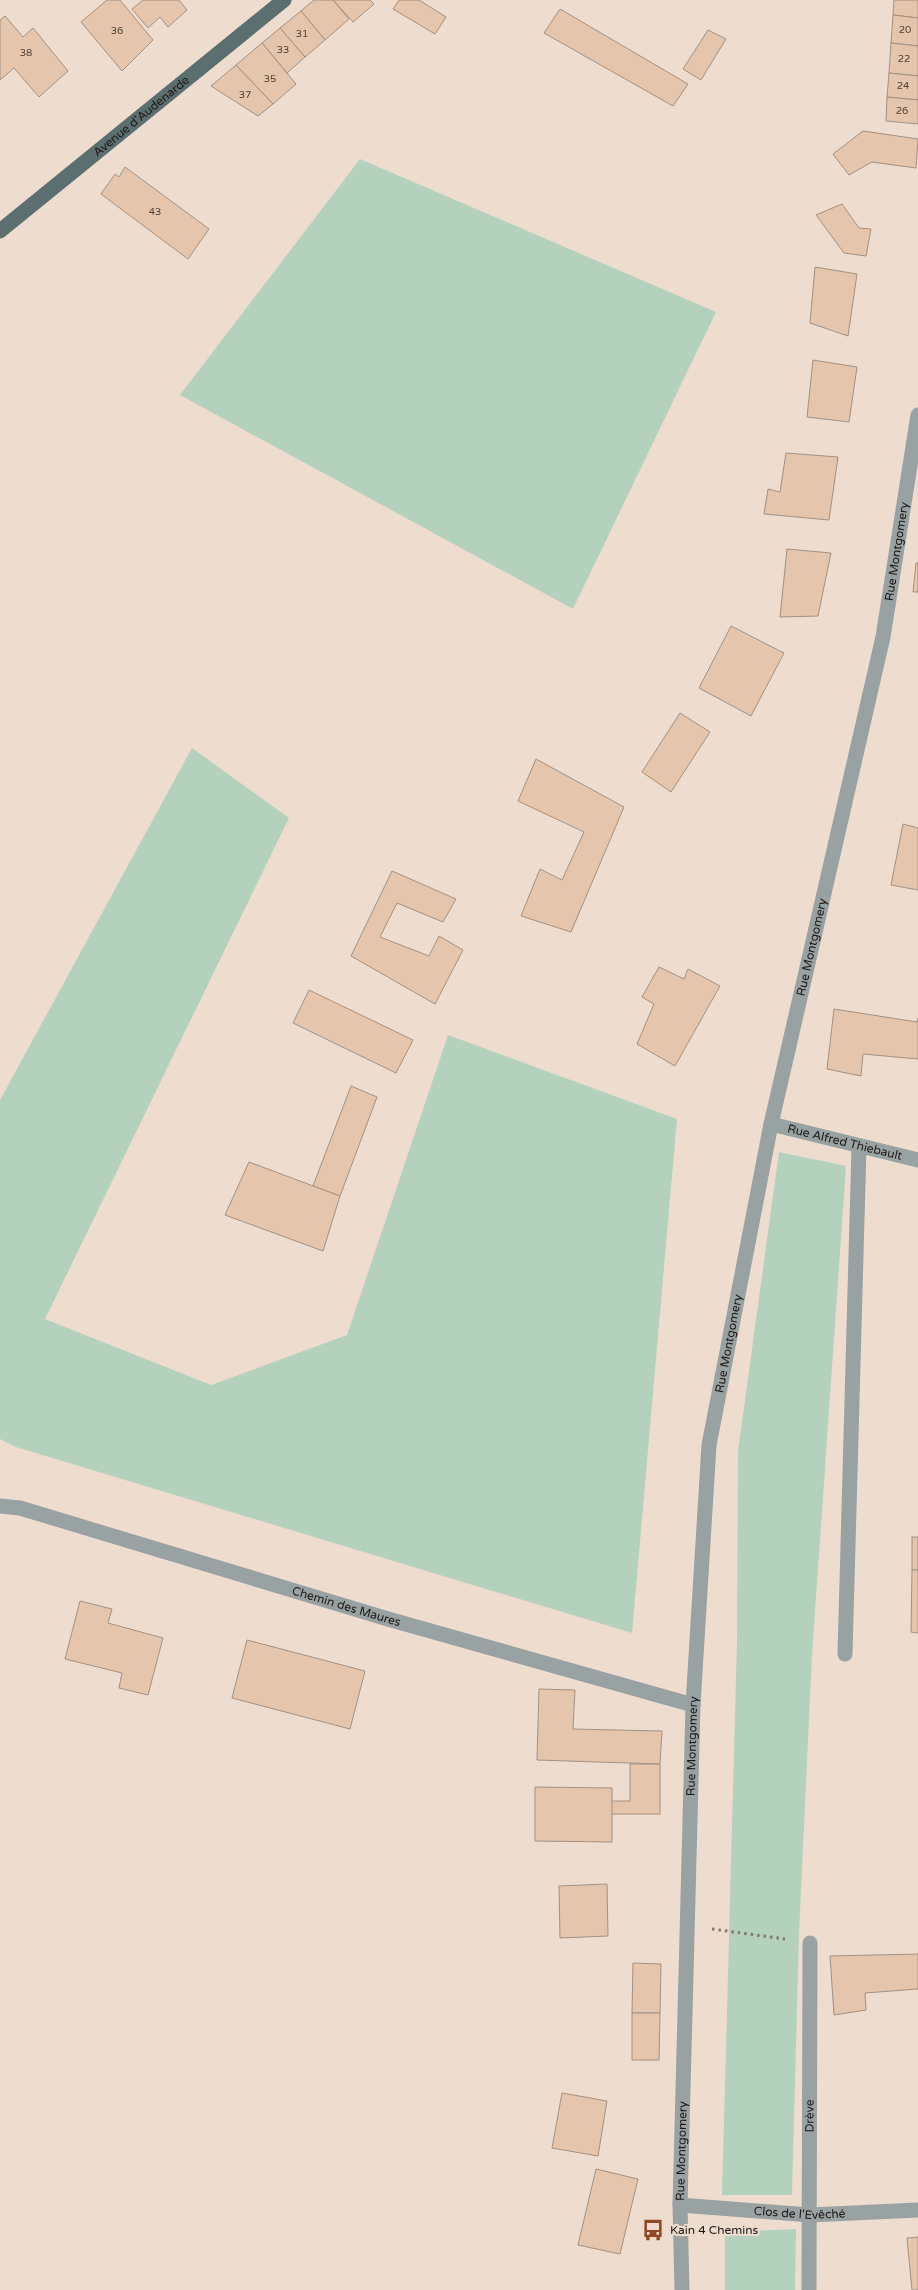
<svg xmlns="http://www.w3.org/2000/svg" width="918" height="2290" font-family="'Varela Round',sans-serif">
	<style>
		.green { fill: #b4d1bd }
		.building { fill: #e5c5ab; stroke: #a19184 }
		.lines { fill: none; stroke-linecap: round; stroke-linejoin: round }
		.path { stroke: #83786f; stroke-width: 3; stroke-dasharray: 2.5 4; stroke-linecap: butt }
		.minor { stroke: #98a2a3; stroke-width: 15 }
		.major { stroke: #5c6f70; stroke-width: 15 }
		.labels { text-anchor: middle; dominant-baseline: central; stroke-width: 4.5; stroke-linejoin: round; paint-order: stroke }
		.number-label { font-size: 10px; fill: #4f4239 }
		.street-label { font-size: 12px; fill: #1d1713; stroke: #eeddcf }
		.poi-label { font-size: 12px; fill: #1d1713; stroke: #eeddcf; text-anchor: start }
	</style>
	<rect width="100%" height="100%" fill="#eeddcf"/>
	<!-- green -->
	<g class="green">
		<polygon points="360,159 716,312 573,609 180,395"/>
		<polygon points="192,748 289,818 45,1319 211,1385 347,1335 448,1035 677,1119 632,1633 16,1447 0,1439 0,1100"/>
		<polygon points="779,1152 846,1166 812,1655 799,1934 792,2195 722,2195 737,1640 738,1451"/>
		<polygon points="796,2229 795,2290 725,2290 725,2232"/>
	</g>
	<!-- building -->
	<g class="building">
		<polygon points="107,0 120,0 153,40 122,71 81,22"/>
		<polygon points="143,0 179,0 187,10 168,27 160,17 148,28 132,9"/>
		<polygon points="314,0 333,0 349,19 325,40 301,11"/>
		<polygon points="333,0 370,0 374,4 353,22"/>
		<polygon points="399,0 419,0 446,17 435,34 393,9"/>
		<polygon points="894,0 918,0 918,18 893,15"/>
		<polygon points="560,9 688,84 673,106 544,33"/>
		<polygon points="301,11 325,40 305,57 280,28"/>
		<polygon points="893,15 918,18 918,46 891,43"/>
		<polygon points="5,16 23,37 33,28 68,71 39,97 14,68 0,80 0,20"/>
		<polygon points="280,28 305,57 287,73 262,43"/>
		<polygon points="708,30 726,39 701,80 683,69"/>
		<polygon points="262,43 296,84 273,104 236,65"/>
		<polygon points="891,43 918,46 918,76 889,73"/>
		<polygon points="236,65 273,104 258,116 211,86"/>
		<polygon points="889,73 918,76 918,100 887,97"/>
		<polygon points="887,97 918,100 918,124 886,121"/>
		<polygon points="863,131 918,139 916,168 872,162 849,175 833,154"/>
		<polygon points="125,167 209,229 188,259 101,194 115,174 119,177"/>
		<polygon points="842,204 859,228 871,229 866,256 844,253 816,215"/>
		<polygon points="815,267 857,274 848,336 810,323"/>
		<polygon points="813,360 857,367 849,422 807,417"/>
		<polygon points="786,453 838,457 829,520 764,514 768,489 780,492"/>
		<polygon points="787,549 831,553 818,616 780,617"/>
		<polygon points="916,563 918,563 918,592 913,592"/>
		<polygon points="731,626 784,653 751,716 699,688"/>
		<polygon points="680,713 710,732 671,792 642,772"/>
		<polygon points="536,759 624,807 571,932 521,916 540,869 562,880 584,832 518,801"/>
		<polygon points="903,824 918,828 918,890 891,885"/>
		<polygon points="392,871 456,899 443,922 397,903 380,937 429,956 439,936 463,950 435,1004 351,956"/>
		<polygon points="659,967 684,979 688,969 720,986 675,1066 637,1044 654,1004 642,997"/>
		<polygon points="309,990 413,1040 396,1073 293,1023"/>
		<polygon points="834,1009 917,1022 918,1018 918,1059 863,1054 861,1076 827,1069"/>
		<polygon points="351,1086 377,1097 340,1196 313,1186"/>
		<polygon points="249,1162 340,1196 323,1251 225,1215"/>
		<rect x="912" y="1537" width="6" height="33"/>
		<polygon points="912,1570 918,1570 918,1633 911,1632"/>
		<polygon points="80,1601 112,1609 108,1623 163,1638 148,1695 119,1688 122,1673 65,1659"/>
		<polygon points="247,1640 365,1671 350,1729 232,1698"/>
		<polygon points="539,1689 575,1690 573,1729 662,1731 660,1764 537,1760"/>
		<polygon points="630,1764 660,1764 660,1814 611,1814 611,1801 630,1801"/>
		<polygon points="535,1787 612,1788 612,1842 535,1841"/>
		<polygon points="607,1884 608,1936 560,1938 559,1886"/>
		<polygon points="918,1954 918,1989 865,1993 866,2010 834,2015 830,1956"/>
		<polygon points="633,1963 661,1964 660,2013 632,2013"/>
		<polygon points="632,2013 660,2013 659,2060 632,2060"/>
		<polygon points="562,2093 607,2101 598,2156 552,2148"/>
		<polygon points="596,2169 638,2179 620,2254 578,2245"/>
		<polygon points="918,2237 918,2290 912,2290 907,2238"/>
	</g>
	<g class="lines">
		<!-- path -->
		<polyline class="path" points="712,1929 785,1939"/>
		<!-- minor -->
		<g class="minor">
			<path id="s1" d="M771,1124l147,36"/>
			<path id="s2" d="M0,1506l20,2 368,111 305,86"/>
			<polyline points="845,1654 859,1147"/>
			<path id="s3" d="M680,2205l130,10 108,-5"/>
			<path id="s4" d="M682,2290l-2,-85 13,-500 16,-260 62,-321 112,-487 35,-222"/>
			<path id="s5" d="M809,2290l1,-347"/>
		</g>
		<!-- major -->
		<path class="major" id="s6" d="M0,231l284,-231"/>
	</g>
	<!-- icons -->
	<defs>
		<g id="bus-bare" transform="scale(1.725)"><path d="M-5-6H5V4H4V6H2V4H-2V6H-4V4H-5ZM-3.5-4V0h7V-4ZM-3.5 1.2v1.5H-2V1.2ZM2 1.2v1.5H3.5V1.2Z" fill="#914a26" stroke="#eeddcf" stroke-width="2.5" paint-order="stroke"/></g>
	</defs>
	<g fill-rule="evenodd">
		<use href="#bus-bare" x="653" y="2230"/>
	</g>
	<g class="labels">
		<!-- number labels -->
		<g class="number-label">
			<text x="905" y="30">20</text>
			<text x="117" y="31">36</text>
			<text x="302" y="34">31</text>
			<text x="283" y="50">33</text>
			<text x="26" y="53">38</text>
			<text x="904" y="59">22</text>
			<text x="270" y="79">35</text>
			<text x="903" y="86">24</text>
			<text x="245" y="95">37</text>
			<text x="902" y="111">26</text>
			<text x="155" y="212">43</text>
		</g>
		<!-- street labels -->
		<g class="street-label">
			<text stroke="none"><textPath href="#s6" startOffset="182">Avenue d'Audenarde</textPath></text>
			<text stroke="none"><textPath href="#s4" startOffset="1759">Rue Montgomery</textPath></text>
			<text stroke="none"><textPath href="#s4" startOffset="1354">Rue Montgomery</textPath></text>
			<text stroke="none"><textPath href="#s1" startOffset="76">Rue Alfred Thiebault</textPath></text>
			<text stroke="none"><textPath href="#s4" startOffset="949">Rue Montgomery</textPath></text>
			<text stroke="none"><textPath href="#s2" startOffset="361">Chemin des Maures</textPath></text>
			<text stroke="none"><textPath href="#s4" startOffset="544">Rue Montgomery</textPath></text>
			<text stroke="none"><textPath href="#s5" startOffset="174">Drève</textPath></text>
			<text stroke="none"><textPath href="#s4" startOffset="139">Rue Montgomery</textPath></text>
			<text stroke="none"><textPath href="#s3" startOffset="120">Clos de l'Evêché</textPath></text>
		</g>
		<!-- poi labels -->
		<g class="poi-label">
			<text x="670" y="2230">Kain 4 Chemins</text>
		</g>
	</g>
</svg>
